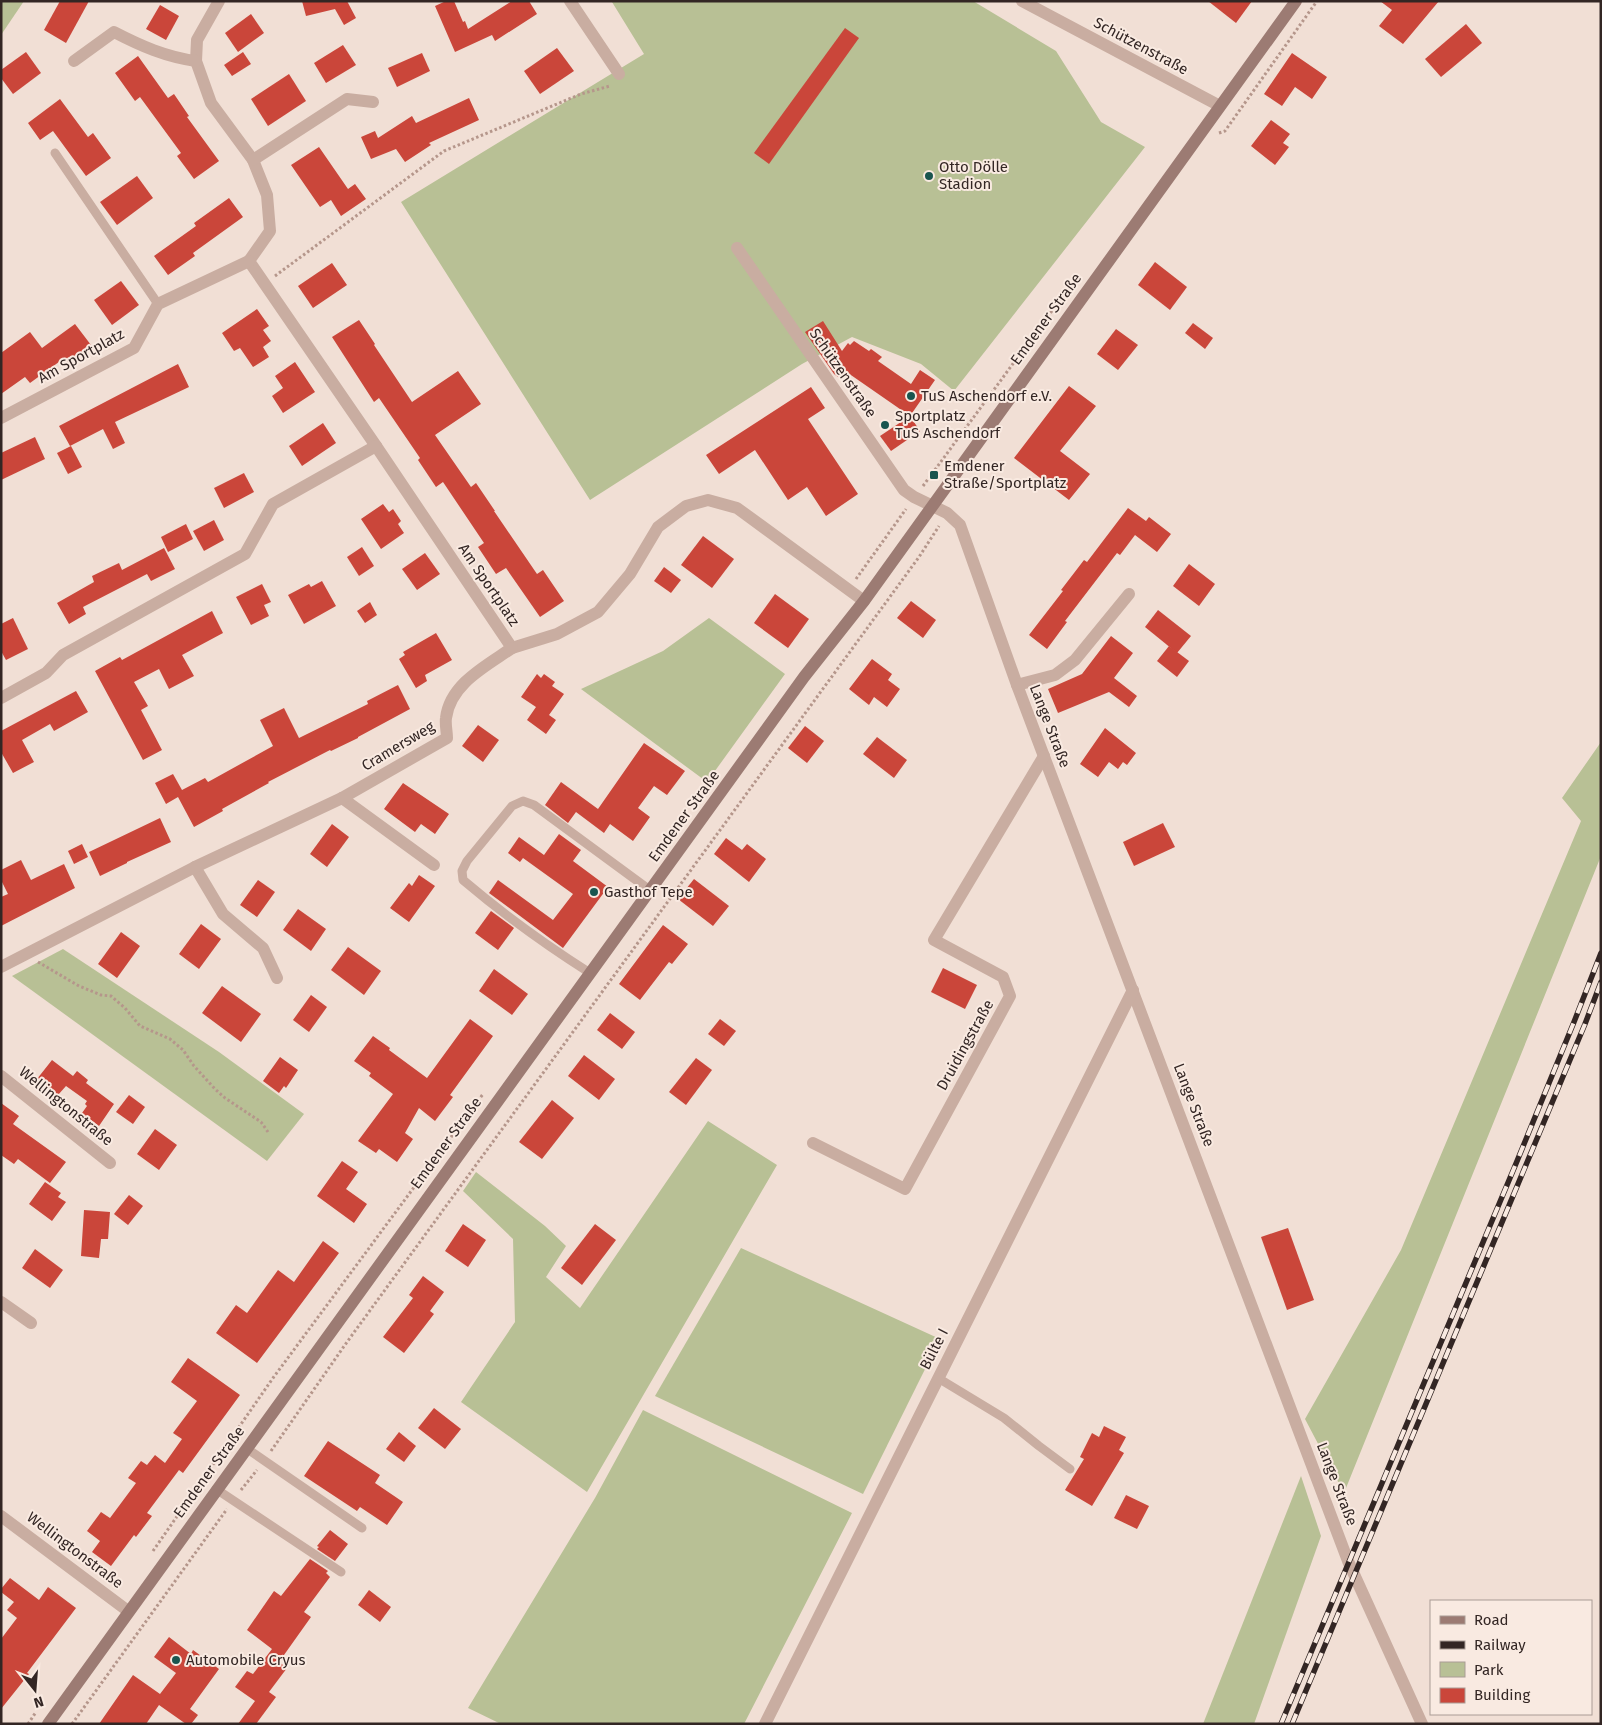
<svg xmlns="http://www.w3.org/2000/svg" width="1602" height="1725" font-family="'Fira Sans',sans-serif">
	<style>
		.green { fill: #b8c095 }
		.building { fill: #ca463a }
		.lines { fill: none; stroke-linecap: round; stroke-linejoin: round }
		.path { stroke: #b5968b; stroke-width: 3; stroke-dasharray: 2.5 2.5; stroke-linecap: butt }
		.lane { stroke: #c9ada1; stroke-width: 9 }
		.street { stroke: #c9ada1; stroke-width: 12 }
		.secondary { stroke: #9c7b73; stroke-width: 12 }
		.rail-casing { stroke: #332624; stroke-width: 5.5 }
		.rail { stroke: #f9eae1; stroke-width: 4; stroke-dasharray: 11; stroke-linecap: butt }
		.poi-dot { fill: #19554f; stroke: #f9eae1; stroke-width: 2 }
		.labels { text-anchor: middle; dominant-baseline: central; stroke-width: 4; stroke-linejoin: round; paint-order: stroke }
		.street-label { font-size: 15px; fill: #332624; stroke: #f9eae1 }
		.poi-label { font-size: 15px; fill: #332624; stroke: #f9eae1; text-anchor: start }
	</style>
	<rect width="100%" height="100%" fill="#f1dfd5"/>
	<!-- green -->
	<g class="green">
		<polygon points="1,1 24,1 1,35"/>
		<polygon points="613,1 973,1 1056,51 1101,122 1145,147 954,391 921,364 852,337 802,364 590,500 401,202 644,54 612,2"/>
		<polygon points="709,618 785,674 707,782 581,689 663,651"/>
		<polygon points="1601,742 1601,856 1344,1493 1305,1419 1401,1250 1581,821 1562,798"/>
		<polygon points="63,949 219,1052 304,1114 267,1161 12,976"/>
		<polygon points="708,1121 777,1165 587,1492 461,1402 515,1322 513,1239 463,1191 476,1172 545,1226 566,1246 546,1277 580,1308"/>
		<polygon points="741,1248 940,1339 863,1494 655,1396"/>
		<polygon points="643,1410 852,1513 744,1724 501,1724 468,1708 595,1498"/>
		<polygon points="1301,1476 1321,1536 1254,1724 1203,1724"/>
	</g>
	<!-- building -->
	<g class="building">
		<polygon points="60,1 89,1 66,43 44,30"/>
		<polygon points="302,1 347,1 356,18 344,25 335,9 306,16"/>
		<polygon points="446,1 454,1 463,22 465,21 468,29 512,1 529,1 537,14 495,41 492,35 455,52 435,6"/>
		<polygon points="1208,1 1252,1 1236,23"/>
		<polygon points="1380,1 1439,1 1403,44 1379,26 1392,10"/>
		<polygon points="160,5 179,16 166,40 146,29"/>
		<polygon points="251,14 264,33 238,52 225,33"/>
		<polygon points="1466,24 1482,43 1441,77 1425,59"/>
		<polygon points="845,28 859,38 769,164 754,153"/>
		<polygon points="343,45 356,65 326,83 314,63"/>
		<polygon points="557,48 574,71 540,94 524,71"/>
		<polygon points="26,52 41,73 13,94 1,78 1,70"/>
		<polygon points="243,52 251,64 232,76 224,65"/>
		<polygon points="422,53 430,71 397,87 388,68"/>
		<polygon points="1292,53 1327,77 1312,99 1295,87 1282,106 1264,94"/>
		<polygon points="138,56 168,98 174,94 189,116 187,117 219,161 194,179 177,156 181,153 140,97 135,101 115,73"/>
		<polygon points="289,74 306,101 268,126 251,99"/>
		<polygon points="469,98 479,120 429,143 431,145 405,162 396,149 371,159 361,137 375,131 378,138 412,116 416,123"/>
		<polygon points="60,99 88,137 93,133 111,158 86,176 53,131 40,140 28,123"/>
		<polygon points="1271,120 1290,134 1283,143 1289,147 1275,165 1251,146"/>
		<polygon points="319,147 348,189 355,184 366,199 341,216 331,200 320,207 291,165"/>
		<polygon points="137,176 153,198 117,225 100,202"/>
		<polygon points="229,198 243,217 193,253 195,256 168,275 154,256 196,226 194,223"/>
		<polygon points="1155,262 1187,287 1170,310 1138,285"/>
		<polygon points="332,263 347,285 313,308 298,286"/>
		<polygon points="121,281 139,305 112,325 94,300"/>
		<polygon points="257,309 269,326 263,330 271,341 263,347 269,357 253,367 240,348 234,351 222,333"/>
		<polygon points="359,320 375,344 374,345 412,402 458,371 481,404 435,435 471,487 476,483 495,511 494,511 537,574 543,570 564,601 540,617 506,568 496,574 478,547 484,543 443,482 436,487 418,460 420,458 379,398 374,402 332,337"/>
		<polygon points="823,321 842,351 848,343 850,345 854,341 869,351 871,349 882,357 878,361 911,384 920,370 935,380 910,416 848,373 842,380 834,374 805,332"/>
		<polygon points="1193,323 1213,338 1205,349 1185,333"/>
		<polygon points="75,324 91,345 66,363 63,359 30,383 25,377 1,394 1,353 30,332 42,348"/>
		<polygon points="1116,329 1138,345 1118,370 1097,354"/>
		<polygon points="295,362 315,392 283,413 272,396 283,388 275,376"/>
		<polygon points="178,364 189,387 115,422 125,443 113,449 103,429 70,446 59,426"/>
		<polygon points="1069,386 1096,406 1060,451 1090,474 1069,500 1014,458"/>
		<polygon points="811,387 825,408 808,419 858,494 826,516 807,487 788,500 755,450 719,474 706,455"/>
		<polygon points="910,416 920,431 891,451 880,436"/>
		<polygon points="323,423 336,443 302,466 289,446"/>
		<polygon points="35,437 45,459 1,480 1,453"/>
		<polygon points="71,446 82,467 68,474 57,453"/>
		<polygon points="244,473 254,492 224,508 214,488"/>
		<polygon points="383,504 389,512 393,509 401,521 398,524 404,533 381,549 361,519"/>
		<polygon points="1128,508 1146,521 1149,517 1171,534 1157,552 1135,535 1120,555 1117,553 1065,621 1067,622 1047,649 1029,635 1063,591 1061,590 1084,560 1087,562"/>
		<polygon points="214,520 224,540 204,551 193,531"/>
		<polygon points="186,524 193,539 168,552 161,537"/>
		<polygon points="703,536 734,559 712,588 681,565"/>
		<polygon points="362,547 374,566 359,576 347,557"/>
		<polygon points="164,548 175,569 151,581 147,574 83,607 86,614 69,624 57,603 94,582 92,576 119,563 122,570"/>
		<polygon points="425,553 440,574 417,590 402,569"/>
		<polygon points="1189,564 1215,584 1199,606 1173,586"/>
		<polygon points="664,567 681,580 671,593 654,581"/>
		<polygon points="322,581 336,606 304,624 288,595 309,584 311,587"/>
		<polygon points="262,584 271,602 264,605 269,616 251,625 236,597"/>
		<polygon points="775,594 809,619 788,648 754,623"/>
		<polygon points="911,601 936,620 923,638 897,618"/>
		<polygon points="370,602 377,615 365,623 357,611"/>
		<polygon points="1158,610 1191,636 1177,653 1145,627"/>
		<polygon points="212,611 223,633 182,655 194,676 169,689 159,669 134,682 148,706 141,710 162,750 143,760 95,671 120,657 122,660"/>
		<polygon points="13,618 28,649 6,660 1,651 1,624"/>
		<polygon points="436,633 452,660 425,675 427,681 416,688 399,659 405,655 403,652"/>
		<polygon points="1111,636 1133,653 1114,678 1137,696 1129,707 1109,692 1058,713 1048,689 1082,674"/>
		<polygon points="1169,646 1189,661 1177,677 1157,661"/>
		<polygon points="872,659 892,674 888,680 900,689 887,707 874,697 869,705 849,689"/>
		<polygon points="537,674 541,678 544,674 555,682 552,686 564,694 549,715 556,720 546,734 527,720 536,707 521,697"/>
		<polygon points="398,685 410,709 358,737 358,738 331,751 330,750 268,782 269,783 222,809 223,811 194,827 178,797 166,804 155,783 173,774 182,790 205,778 208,782 273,746 260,720 284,708 299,738 368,704 367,701"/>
		<polygon points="76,691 88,712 54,731 50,724 22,740 34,762 13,773 1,752 1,731"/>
		<polygon points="478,725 499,740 483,762 462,746"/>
		<polygon points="805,726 824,741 807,763 788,748"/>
		<polygon points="1105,728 1136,753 1127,765 1123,762 1118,769 1109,762 1098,777 1080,764"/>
		<polygon points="877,737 907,760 894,778 863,754"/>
		<polygon points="644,743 685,771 667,795 654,786 638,808 650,817 633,841 610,824 604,833 576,812 568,823 545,805 561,782 598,809"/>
		<polygon points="403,783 449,814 435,834 421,824 415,832 384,809"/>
		<polygon points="160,818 171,842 127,862 127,863 100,876 89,852"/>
		<polygon points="1163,823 1175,847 1134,866 1123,842"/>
		<polygon points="332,824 349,837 327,867 310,854"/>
		<polygon points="559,834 581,850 573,861 608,887 563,948 489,893 498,880 553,920 573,894 523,858 520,862 508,853 519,837 544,855"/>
		<polygon points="726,838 742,850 747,844 766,859 749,882 714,854"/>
		<polygon points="82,844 88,857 74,864 68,851"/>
		<polygon points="21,860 31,880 64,864 75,888 1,926 1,897 8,894 1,880 1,870"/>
		<polygon points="419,875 435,886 409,922 390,908 409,883 412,886"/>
		<polygon points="694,879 729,906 713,926 678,899"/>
		<polygon points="258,880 275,892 257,917 240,905"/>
		<polygon points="298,909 326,929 311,951 283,930"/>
		<polygon points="491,911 514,928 498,950 475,933"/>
		<polygon points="201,924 221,939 199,969 179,954"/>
		<polygon points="663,925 688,944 672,964 669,962 640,1000 619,984"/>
		<polygon points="121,932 140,946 117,978 98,964"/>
		<polygon points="348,947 381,971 364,995 331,970"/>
		<polygon points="943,968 977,985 965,1009 931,992"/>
		<polygon points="494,969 528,994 512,1015 479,991"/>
		<polygon points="222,986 261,1014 241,1042 202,1013"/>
		<polygon points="311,995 327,1007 309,1032 293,1020"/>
		<polygon points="610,1013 635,1032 622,1049 597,1030"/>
		<polygon points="470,1019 493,1036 450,1095 453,1097 435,1121 419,1108 405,1133 413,1139 397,1162 379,1149 376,1153 358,1141 393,1094 369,1076 371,1073 354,1061 373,1036 390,1048 389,1050 427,1078"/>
		<polygon points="720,1019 736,1031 724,1046 708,1034"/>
		<polygon points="584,1055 615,1079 599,1100 568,1076"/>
		<polygon points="280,1057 298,1070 286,1088 284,1086 279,1093 263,1081"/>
		<polygon points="696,1058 712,1070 686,1105 669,1092"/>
		<polygon points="52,1060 73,1076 77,1071 88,1080 86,1083 114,1104 99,1126 82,1113 87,1106 85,1104 87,1101 66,1086 58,1095 37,1079"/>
		<polygon points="129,1095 145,1107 133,1124 116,1112"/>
		<polygon points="552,1100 574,1118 542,1159 519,1142"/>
		<polygon points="1,1103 19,1116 13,1124 66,1162 50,1183 18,1159 14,1164 1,1155"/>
		<polygon points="155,1129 177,1145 159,1170 137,1154"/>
		<polygon points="342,1161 358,1172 346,1189 367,1204 354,1223 317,1196"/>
		<polygon points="45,1182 61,1193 58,1197 66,1202 52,1221 29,1204"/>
		<polygon points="129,1195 143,1206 128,1225 114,1214"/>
		<polygon points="84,1210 110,1212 108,1239 101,1239 99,1258 81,1256"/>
		<polygon points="463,1224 486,1240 468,1267 445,1251"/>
		<polygon points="595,1224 616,1240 582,1285 561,1268"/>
		<polygon points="1288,1228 1314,1300 1287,1310 1261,1237"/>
		<polygon points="323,1241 339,1253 257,1363 216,1333 236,1305 247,1313 278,1270 294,1282"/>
		<polygon points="35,1249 63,1270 50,1288 22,1268"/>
		<polygon points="423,1276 444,1292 430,1311 434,1314 404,1353 383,1337 413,1298 409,1295"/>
		<polygon points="188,1358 240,1395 183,1473 179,1470 147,1513 152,1516 136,1537 134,1535 111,1566 92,1552 100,1541 87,1531 101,1512 110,1518 136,1483 128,1478 141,1461 147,1465 155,1455 165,1463 182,1439 173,1433 197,1401 171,1382"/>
		<polygon points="434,1408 461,1429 445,1449 418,1428"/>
		<polygon points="1104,1426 1126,1437 1119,1450 1124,1453 1092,1506 1065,1490 1084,1459 1080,1457 1092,1433 1099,1437"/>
		<polygon points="399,1432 416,1446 404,1462 386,1449"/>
		<polygon points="328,1441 380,1475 375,1483 403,1502 387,1525 360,1507 357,1511 304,1476"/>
		<polygon points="1126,1495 1149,1506 1137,1529 1114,1518"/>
		<polygon points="330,1530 348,1544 335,1561 317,1549 319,1547 317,1546"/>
		<polygon points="310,1559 328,1571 326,1573 330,1577 304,1612 311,1617 279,1662 287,1668 269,1692 276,1697 256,1724 238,1724 255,1701 235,1687 247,1671 253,1674 272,1649 247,1630 274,1591 281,1596"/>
		<polygon points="10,1578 39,1600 48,1587 76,1608 27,1673 29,1674 1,1709 1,1639 17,1618 7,1610 14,1602 1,1592 1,1589"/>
		<polygon points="369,1590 391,1607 380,1622 358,1605"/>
		<polygon points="169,1637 191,1654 193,1650 219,1669 190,1709 198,1715 191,1724 186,1724 159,1705 146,1724 99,1724 133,1675 160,1694 176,1673 154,1657"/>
	</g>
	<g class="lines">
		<!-- path -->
		<g class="path">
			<polyline points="1219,133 1225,131 1317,1"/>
			<polyline points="275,276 444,151 581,94 610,86"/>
			<polyline points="923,486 1068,289"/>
			<polyline points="856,579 906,509"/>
			<polyline points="38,962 79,986 101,995 111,996 125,1008 140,1026 170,1039 183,1050 194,1066 215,1089 225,1098 261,1122 268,1132"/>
			<polyline points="271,1451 347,1342 919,557 939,526"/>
			<polyline points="241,1490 257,1470"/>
			<polyline points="153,1551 273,1378 483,1094"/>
			<polyline points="28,1724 36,1712"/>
			<polyline points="72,1724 227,1509"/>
		</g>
		<!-- lane -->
		<g class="lane">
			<polyline points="55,153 158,304"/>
			<path d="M590,973c-44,-28 -87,-59 -127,-93l-1,-9 5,-10 45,-55 11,-5 11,4 117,86"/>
			<polyline points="938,1378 1004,1418 1039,1446 1070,1469"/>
			<polyline points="246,1448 362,1528"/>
			<polyline points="216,1489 341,1572"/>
		</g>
		<!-- street -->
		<g class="street">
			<polyline points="219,1 197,40 196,61 211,103 253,160 267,195 270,231 249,261 376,446 512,648 557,634 598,612 630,574 658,527 686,506 708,500 737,508 864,601"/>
			<polyline points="570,1 619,74"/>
			<polyline points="1022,1 1220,106"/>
			<path d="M74,61l40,-29c27,14 52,25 82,29"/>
			<polyline points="253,160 347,99 373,102"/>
			<polyline points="737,248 904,490 914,497 947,513 960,525 1017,685 1348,1561 1422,1724"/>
			<polyline points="1,418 134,348 158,304 249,261"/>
			<polyline points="1017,685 1055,675 1075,660 1129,594"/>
			<polyline points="1,698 46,673 63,655 245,554 273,504 376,446"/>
			<polyline points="342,798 434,865"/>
			<polyline points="195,867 223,914 263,948 277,978"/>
			<path d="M1,967l194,-100 147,-69 105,-60c0,-6 -2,-14 -1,-20 4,-34 40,-52 66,-70"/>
			<polyline points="1,1076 110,1163"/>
			<polyline points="813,1143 905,1189 1010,996 1003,977 934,940 1044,756"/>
			<polyline points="1,1302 31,1323"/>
			<polyline points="1,1516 128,1611"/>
			<polyline points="765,1724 1133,990"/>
		</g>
		<!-- secondary -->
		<polyline class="secondary" points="48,1724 804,677 864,601 1296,1"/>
		<!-- rail casing -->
		<g class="rail-casing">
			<g id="rail">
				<polyline points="1281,1724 1515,1166 1574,1022 1601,953"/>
				<polyline points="1292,1724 1585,1024 1601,982"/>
			</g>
		</g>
		<!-- rail -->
		<use href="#rail" class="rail"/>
	</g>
	<!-- markers -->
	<g class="poi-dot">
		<circle cx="929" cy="176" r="5"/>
		<circle cx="911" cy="396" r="5"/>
		<circle cx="885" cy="425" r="5"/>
		<rect x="929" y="470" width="10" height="10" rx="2.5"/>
		<circle cx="594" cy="892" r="5"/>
		<circle cx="176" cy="1660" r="5"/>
	</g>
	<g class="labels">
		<!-- street labels -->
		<g class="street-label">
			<text transform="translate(1141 46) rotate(28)">Schützenstraße</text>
			<text transform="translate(1046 319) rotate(-54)">Emdener Straße</text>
			<text transform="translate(81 356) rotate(-29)">Am Sportplatz</text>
			<text transform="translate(843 373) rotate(55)">Schützenstraße</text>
			<text transform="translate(489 585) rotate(56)">Am Sportplatz</text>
			<text transform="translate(1050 726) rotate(69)">Lange Straße</text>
			<text transform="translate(398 746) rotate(-31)">Cramersweg</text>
			<text transform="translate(684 816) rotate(-54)">Emdener Straße</text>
			<text transform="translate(965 1045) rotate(-61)">Druidingstraße</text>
			<text transform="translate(1194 1105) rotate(69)">Lange Straße</text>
			<text transform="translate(66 1106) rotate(39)">Wellingtonstraße</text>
			<text transform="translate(446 1143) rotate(-54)">Emdener Straße</text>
			<text transform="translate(934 1349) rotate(-63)">Bülte I</text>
			<text transform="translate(209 1472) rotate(-54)">Emdener Straße</text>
			<text transform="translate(1337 1484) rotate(69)">Lange Straße</text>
			<text transform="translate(75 1550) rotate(37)">Wellingtonstraße</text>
		</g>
		<!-- poi labels -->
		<g class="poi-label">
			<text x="939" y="167">Otto Dölle<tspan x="939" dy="17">Stadion</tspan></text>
			<text x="921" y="396">TuS Aschendorf e.V.</text>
			<text x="895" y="416">Sportplatz<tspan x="895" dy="17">TuS Aschendorf</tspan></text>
			<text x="944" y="466">Emdener<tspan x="944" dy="17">Straße/Sportplatz</tspan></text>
			<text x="604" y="892">Gasthof Tepe</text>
			<text x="186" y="1660">Automobile Cryus</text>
		</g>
	</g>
	<!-- border -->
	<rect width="1602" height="1725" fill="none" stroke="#332624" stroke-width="5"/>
	<!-- legend -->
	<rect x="1430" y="1600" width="162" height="115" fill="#f9eae1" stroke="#aa9c95"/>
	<rect x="1440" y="1616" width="25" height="8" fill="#9c7b73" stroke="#aa9c95"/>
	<text x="1474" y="1625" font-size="15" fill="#332624">Road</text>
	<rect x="1440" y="1641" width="25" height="8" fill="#332624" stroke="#aa9c95"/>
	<text x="1474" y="1650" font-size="15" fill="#332624">Railway</text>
	<rect x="1440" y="1662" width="25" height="15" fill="#b8c095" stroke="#aa9c95"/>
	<text x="1474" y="1675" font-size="15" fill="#332624">Park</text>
	<rect x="1440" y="1688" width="25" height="15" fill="#ca463a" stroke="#aa9c95"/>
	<text x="1474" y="1700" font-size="15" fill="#332624">Building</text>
	<!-- north arrow -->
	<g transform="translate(35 1690) rotate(163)" stroke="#f9eae1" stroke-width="4" paint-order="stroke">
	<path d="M0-4L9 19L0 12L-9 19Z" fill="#332624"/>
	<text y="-8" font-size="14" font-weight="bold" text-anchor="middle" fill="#332624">N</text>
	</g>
</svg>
